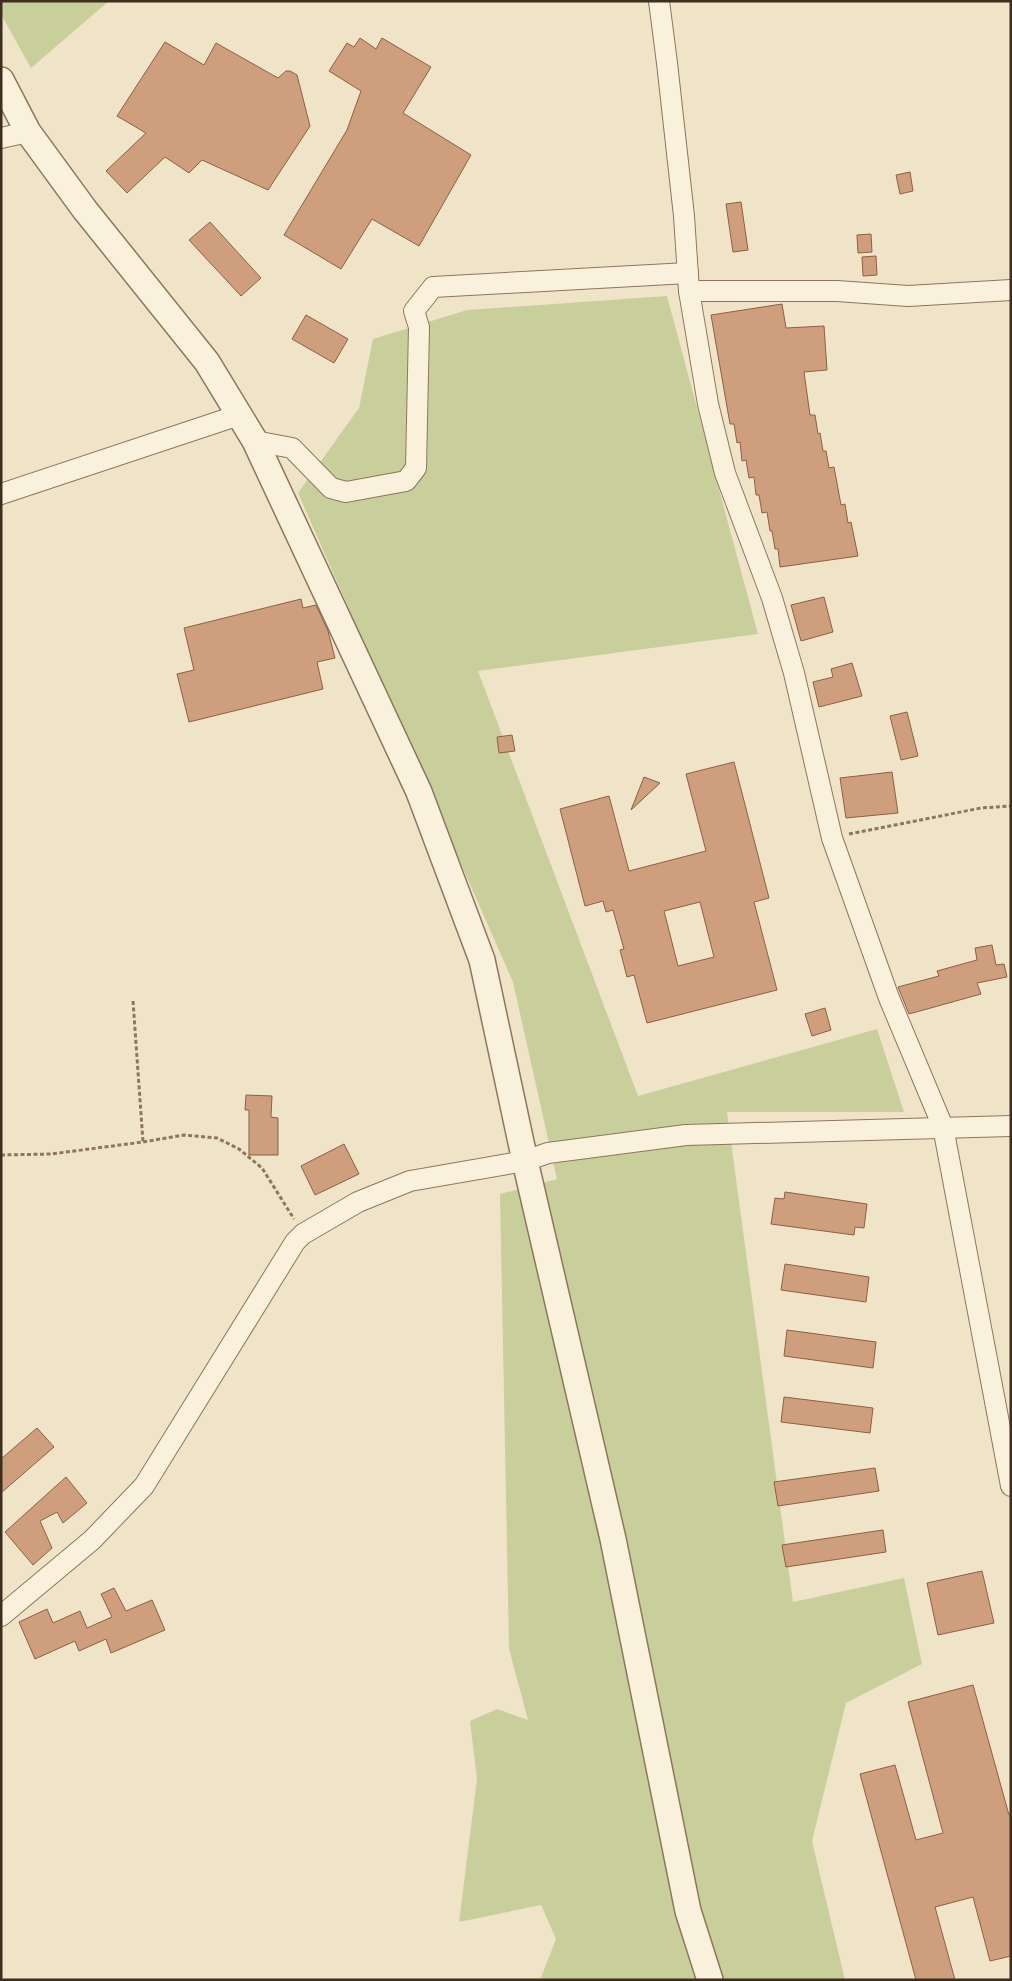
<svg xmlns="http://www.w3.org/2000/svg" width="1012" height="1981" font-family="Spectral,serif">
	<style>
		.green { fill: #c9cf9b }
		.building { fill: #cf9f7d; stroke: #8d5f41; fill-rule: evenodd }
		.lines { fill: none; stroke-linecap: round; stroke-linejoin: round }
		.minor-casing { stroke: #8d765c; stroke-width: 22 }
		.tertiary-casing { stroke: #8d765c; stroke-width: 28 }
		.path { stroke: #8d765c; stroke-width: 3; stroke-dasharray: 4 2.5; stroke-linecap: butt }
		.minor { stroke: #faf1dc; stroke-width: 20 }
		.tertiary { stroke: #faf1dc; stroke-width: 25 }
	</style>
	<rect width="100%" height="100%" fill="#f0e4c8"/>
	<!-- green -->
	<g class="green">
		<polygon points="1,1 109,1 31,68 1,14"/>
		<polygon points="667,296 758,634 478,671 638,1096 877,1029 904,1112 727,1112 793,1602 904,1578 922,1664 846,1703 812,1841 845,1980 540,1980 556,1939 541,1905 459,1922 477,1779 470,1721 497,1709 528,1720 509,1649 500,1194 557,1179 513,982 298,493 359,408 373,339 467,310"/>
	</g>
	<!-- building -->
	<g class="building">
		<polygon points="360,38 376,49 382,38 431,67 403,113 471,155 419,246 372,219 341,269 284,235 347,130 361,91 329,71 347,43 354,47"/>
		<polygon points="165,42 204,65 216,43 278,78 286,71 290,71 297,75 310,126 268,190 202,160 189,173 165,157 127,193 106,171 146,133 117,116"/>
		<polygon points="910,172 913,191 900,194 896,175"/>
		<polygon points="741,202 748,250 733,252 726,204"/>
		<polygon points="210,222 261,278 241,296 189,240"/>
		<polygon points="871,234 872,252 858,253 857,235"/>
		<polygon points="876,256 877,275 863,276 862,257"/>
		<polygon points="782,304 786,328 824,326 827,370 804,372 810,415 815,415 818,434 820,433 823,451 826,451 829,468 834,467 841,505 845,504 848,523 851,522 858,556 780,567 778,549 775,549 772,531 770,531 767,512 762,513 759,495 756,495 754,477 749,478 746,460 742,461 740,442 737,443 734,424 730,424 711,315"/>
		<polygon points="306,315 348,339 334,363 292,339"/>
		<polygon points="824,597 833,632 801,641 791,605"/>
		<polygon points="301,599 303,608 316,605 328,631 335,658 317,662 323,689 189,722 177,674 194,670 184,628"/>
		<polygon points="852,663 862,696 819,707 813,682 833,677 831,669"/>
		<polygon points="907,712 918,756 901,760 890,716"/>
		<polygon points="512,735 515,751 499,753 497,737"/>
		<path d="M734,762l35,136 -15,4 23,88 -130,33 -13,-48 -7,2 -7,-27 4,-1 -11,-39 -7,2 -3,-11 -18,5 -25,-97 49,-13 20,75 77,-20 -20,-77zM700,902l14,55 -36,9 -14,-55z"/>
		<polygon points="892,772 898,813 846,818 840,778"/>
		<polygon points="644,777 660,783 631,810"/>
		<polygon points="992,945 996,965 1004,964 1007,977 977,983 981,994 909,1014 898,987 939,976 937,971 977,960 975,948"/>
		<polygon points="825,1008 831,1030 812,1036 805,1014"/>
		<polygon points="246,1095 272,1096 271,1117 278,1118 278,1155 249,1155 249,1110 245,1110"/>
		<polygon points="344,1144 359,1174 315,1195 301,1166"/>
		<polygon points="785,1192 867,1204 864,1228 855,1227 854,1235 771,1224 775,1198 784,1199"/>
		<polygon points="785,1264 869,1277 866,1302 781,1290"/>
		<polygon points="787,1330 876,1342 873,1368 784,1356"/>
		<polygon points="784,1397 873,1408 870,1433 781,1422"/>
		<polygon points="37,1428 54,1447 1,1493 1,1459"/>
		<polygon points="875,1468 879,1491 778,1506 774,1482"/>
		<polygon points="66,1477 87,1503 63,1523 57,1512 40,1521 52,1548 33,1565 5,1532"/>
		<polygon points="883,1530 886,1552 786,1567 782,1545"/>
		<polygon points="982,1571 994,1623 938,1635 927,1583"/>
		<polygon points="114,1588 126,1611 152,1600 165,1630 111,1653 106,1639 79,1651 75,1641 35,1659 19,1622 47,1609 53,1623 80,1611 87,1628 112,1617 101,1594"/>
		<polygon points="973,1685 1009,1815 1011,1814 1011,1956 990,1961 973,1897 935,1907 955,1980 916,1980 860,1774 895,1765 916,1840 943,1833 908,1702"/>
	</g>
	<g class="lines">
		<!-- minor casing -->
		<g class="minor-casing">
			<g id="minor">
				<polyline points="659,1 667,63 684,216 689,291 708,404 725,473 772,598 794,673 832,838 889,998 943,1127 1011,1486"/>
				<polyline points="1,138 28,132"/>
				<polyline points="689,291 837,291 908,296 1011,290"/>
				<polyline points="255,441 292,448 331,488 346,492 406,481 416,468 419,327 414,311 433,287 688,273"/>
				<polyline points="1,494 239,415"/>
				<polyline points="1,1616 92,1540 144,1486 295,1242 303,1234 358,1202 410,1181 525,1161 548,1153 686,1135 1011,1126"/>
			</g>
		</g>
		<!-- tertiary casing -->
		<g class="tertiary-casing">
			<polyline id="tertiary" points="1,80 28,132 85,210 207,362 255,441 419,792 482,960 525,1161 613,1539 688,1911 710,1980"/>
		</g>
		<!-- path -->
		<g class="path">
			<polyline points="849,834 981,808 1011,806"/>
			<polyline points="133,1001 143,1142"/>
			<polyline points="1,1155 51,1154 143,1142 184,1135 217,1138 239,1149 262,1168 294,1219"/>
		</g>
		<!-- minor -->
		<use href="#minor" class="minor"/>
		<!-- tertiary -->
		<use href="#tertiary" class="tertiary"/>
	</g>
	<!-- border -->
	<rect width="1012" height="1981" fill="none" stroke="#3d2e20" stroke-width="5"/>
</svg>
